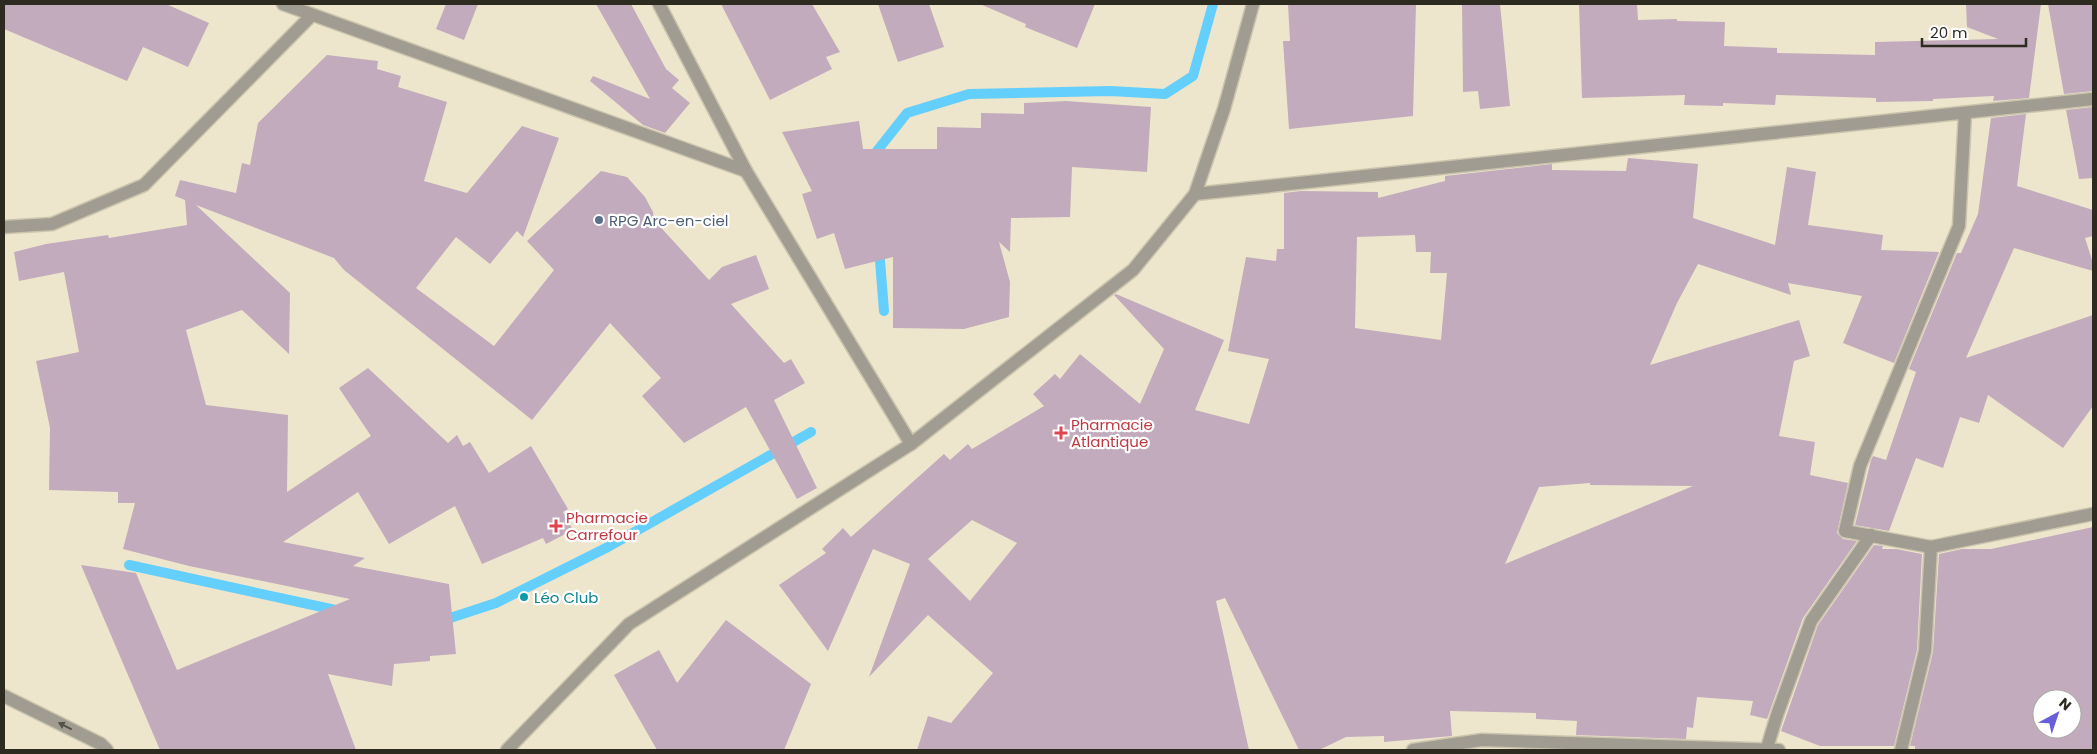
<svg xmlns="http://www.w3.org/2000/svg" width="2097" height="754" font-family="Poppins,sans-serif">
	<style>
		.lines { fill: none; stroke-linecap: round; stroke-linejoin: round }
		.stream { stroke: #64cffd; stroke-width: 10 }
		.building { fill: #c2abbd; fill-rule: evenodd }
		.minor-casing { stroke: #cbc4ad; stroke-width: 15 }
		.minor { stroke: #a09c91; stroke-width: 12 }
		.oneway { fill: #555248 }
		.service-dot { fill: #5c6f8a; stroke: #fff; stroke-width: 2 }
		.health-dot { fill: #e0444e; stroke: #fff; stroke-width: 2 }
		.culture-dot { fill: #0f9aa8; stroke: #fff; stroke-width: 2 }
		.labels { text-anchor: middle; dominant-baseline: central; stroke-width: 4.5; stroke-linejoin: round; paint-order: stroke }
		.service-label { font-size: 15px; fill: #4e5e75; stroke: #fff; text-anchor: start }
		.health-label { font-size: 15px; fill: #be3a42; stroke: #fff; text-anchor: start }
		.culture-label { font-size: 15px; fill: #0d838f; stroke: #fff; text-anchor: start }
	</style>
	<rect width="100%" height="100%" fill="#eee6cc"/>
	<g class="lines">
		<!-- stream -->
		<g class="stream">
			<polyline points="873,161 873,156 907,113 969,94 1110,91 1165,94 1193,76 1213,4"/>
			<polyline points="879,248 884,311"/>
			<polyline points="129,565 340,611"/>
			<polyline points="441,621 496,603 608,547 811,432"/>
		</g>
	</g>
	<!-- building -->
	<g class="building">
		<polygon points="4,4 166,4 209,23 188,67 143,47 127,81 4,29"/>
		<polygon points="446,4 478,4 464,40 436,29"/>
		<polygon points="596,4 631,4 666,69 679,80 672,88 690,103 665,133 643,125 590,81 593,76 650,99"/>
		<polygon points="721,4 812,4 840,52 826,57 832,69 770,100"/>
		<polygon points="878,4 929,4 944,47 898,62"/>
		<polygon points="980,4 1095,4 1077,48 1025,27 1026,24"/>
		<polygon points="1288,4 1416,4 1413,116 1289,129 1283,41 1290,41"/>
		<polygon points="1462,4 1500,4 1510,106 1480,109 1478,91 1463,92"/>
		<polygon points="1579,4 1637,4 1638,20 1677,19 1677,21 1725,22 1724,46 1777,48 1777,53 1875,55 1875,42 1998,39 1967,27 1966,4 2041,4 2029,98 1993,101 1994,96 1933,99 1933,101 1876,102 1876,98 1776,95 1775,105 1723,103 1723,106 1684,105 1685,95 1582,98"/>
		<polygon points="2048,4 2093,4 2093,91 2064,94"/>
		<polygon points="327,55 378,61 377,69 401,76 398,87 447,102 424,181 467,193 522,126 559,138 523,237 517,231 490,264 456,237 416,288 494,346 554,270 527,241 601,171 627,177 645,197 653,212 654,220 709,280 722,267 756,255 769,289 731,304 784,363 791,359 805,383 774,400 817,488 797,499 746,407 684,443 642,396 661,378 610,323 532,420 344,270 334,258 196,205 290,293 289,354 242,310 186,330 206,405 288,415 287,492 371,436 339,388 368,368 448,443 457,435 463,446 470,442 489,473 531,446 568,509 563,512 573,530 546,544 543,538 482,564 455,506 389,544 358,492 283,542 365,558 353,566 449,584 456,654 430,656 430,661 394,664 392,686 328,674 356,750 160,750 81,565 136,573 177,670 350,599 189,566 123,549 135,503 118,503 118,492 49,490 50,428 36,361 79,352 64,272 19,281 14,252 46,244 108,235 109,238 187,225 185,200 175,196 180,180 236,193 242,163 250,165 258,123"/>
		<polygon points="1066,101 1151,107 1147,172 1072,167 1070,217 1011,218 1010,252 999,242 1010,282 1009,317 964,329 893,328 893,257 845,269 834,233 817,239 802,194 812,191 782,132 859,121 863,149 937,149 937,127 981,128 981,113 1024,114 1024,103"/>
		<polygon points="2093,107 2093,178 2079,179 2066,110"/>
		<polygon points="2026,114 2017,186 2093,210 2093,236 2085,238 2093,263 2093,271 2014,248 1966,358 2093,315 2093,406 2063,448 1988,395 1979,423 1960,417 1943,468 1916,458 1889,531 1855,525 1871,460 1873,456 1886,460 1916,372 1909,369 1957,253 1961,253 1978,214 1991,118"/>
		<path d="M1628,158l70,6 -5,54 82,27 12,-78 29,5 -8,53 75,10 -2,15 58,2 -45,111 -51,-20 19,-47 -74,-13 3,12 -93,-31 -21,39 -27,62 149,-45 11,36 -16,5 -15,75 36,6 -5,33 38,8 -11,50 6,6 14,2 -54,77 -36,101 -17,-4 3,-14 -56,-4 -4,31 -6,-1 -1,12 -110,-4 1,-14 -41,-2v-6l-86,-2 2,25 -68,6v-6l-38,1 -27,13h-20l-74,-152 -9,3 33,149h-332l11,-34 23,7 42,-50 -65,-58 -59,62 41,-113 -37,-15 -45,102 -49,-66 47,-32 -4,-4 21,-21 8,9 93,-83 6,6 18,-16 4,5 72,-43 -11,-12 22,-20 5,5 20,-25 60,50 24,-55 -50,-54 2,-1 108,46 -29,70 54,14 20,-65 -41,-8 18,-94 30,4 1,-12h7v-56l17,-2 77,1v6l67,-17v-5l107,-12v6l74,1zM1415,235l1,17h15l-1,21h17l-6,67 -86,-12 2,-91zM1590,483v2l103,1 -188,78 34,-77zM972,520l45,23 -47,58 -42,-42z"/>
		<path d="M2093,527v223h-178v-4h-5l23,-94 6,-98 23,-5h29zM2042,699h30v30h-30z"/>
		<polygon points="1874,545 1883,546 1882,549 1896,549 1922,554 1917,650 1894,746 1820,746 1781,731 1818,625"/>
		<polygon points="726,620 811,684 784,750 657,750 614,675 659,650 677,683"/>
	</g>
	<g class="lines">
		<!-- minor casing -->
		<g class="minor-casing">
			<g id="minor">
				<polyline points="283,4 746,171"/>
				<polyline points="659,4 746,171 911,444"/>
				<polyline points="1195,194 2093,99"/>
				<polyline points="4,227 52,224 144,185 312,15"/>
				<polyline points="1931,547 1845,531 1860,466 1959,226 1965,113"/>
				<polyline points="4,696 101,744 107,750"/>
				<polyline points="1767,748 1777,715 1811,621 1871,535"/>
				<polyline points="507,750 629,624 911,444 1133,270 1195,194 1224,109 1253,4"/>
				<polyline points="1413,750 1482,740 1779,750"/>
				<polyline points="1901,750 1925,651 1931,547 2093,514"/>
			</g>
		</g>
		<!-- minor -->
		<use href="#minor" class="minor"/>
	</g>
	<!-- one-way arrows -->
	<defs><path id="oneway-solid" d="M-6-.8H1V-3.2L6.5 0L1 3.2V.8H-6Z" transform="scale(1.25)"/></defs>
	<use class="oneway" href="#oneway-solid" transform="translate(65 726) rotate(-153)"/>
	<!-- markers -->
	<circle class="service-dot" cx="599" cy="220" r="5"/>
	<g class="health-dot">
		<path d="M1058.5 425.5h5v5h5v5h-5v5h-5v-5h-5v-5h5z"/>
		<path d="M553.5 518.5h5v5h5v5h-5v5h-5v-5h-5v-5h5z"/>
	</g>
	<circle class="culture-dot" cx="524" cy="597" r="5"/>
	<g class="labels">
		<!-- service labels -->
		<g class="service-label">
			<text x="609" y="220">RPG Arc-en-ciel</text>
		</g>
		<!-- health labels -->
		<g class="health-label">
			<text x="1071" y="424">Pharmacie<tspan x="1071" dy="17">Atlantique</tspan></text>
			<text x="566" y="517">Pharmacie<tspan x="566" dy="17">Carrefour</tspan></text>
		</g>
		<!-- culture labels -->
		<g class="culture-label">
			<text x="534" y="597">Léo Club</text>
		</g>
	</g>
	<!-- border -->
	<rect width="2097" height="754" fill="none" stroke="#2d2a20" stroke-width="10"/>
	<!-- north arrow -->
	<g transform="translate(2057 714) rotate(40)"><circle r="24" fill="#ffffff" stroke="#abaaa6"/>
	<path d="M0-4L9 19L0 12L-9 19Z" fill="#695fd8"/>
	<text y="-8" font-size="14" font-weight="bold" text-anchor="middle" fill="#2d2a20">N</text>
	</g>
	<!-- scale -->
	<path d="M1922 38v8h104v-8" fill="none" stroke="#2d2a20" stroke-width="2.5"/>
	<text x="1930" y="38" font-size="15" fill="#2d2a20" stroke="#ffffff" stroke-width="4" paint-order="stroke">20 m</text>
</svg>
